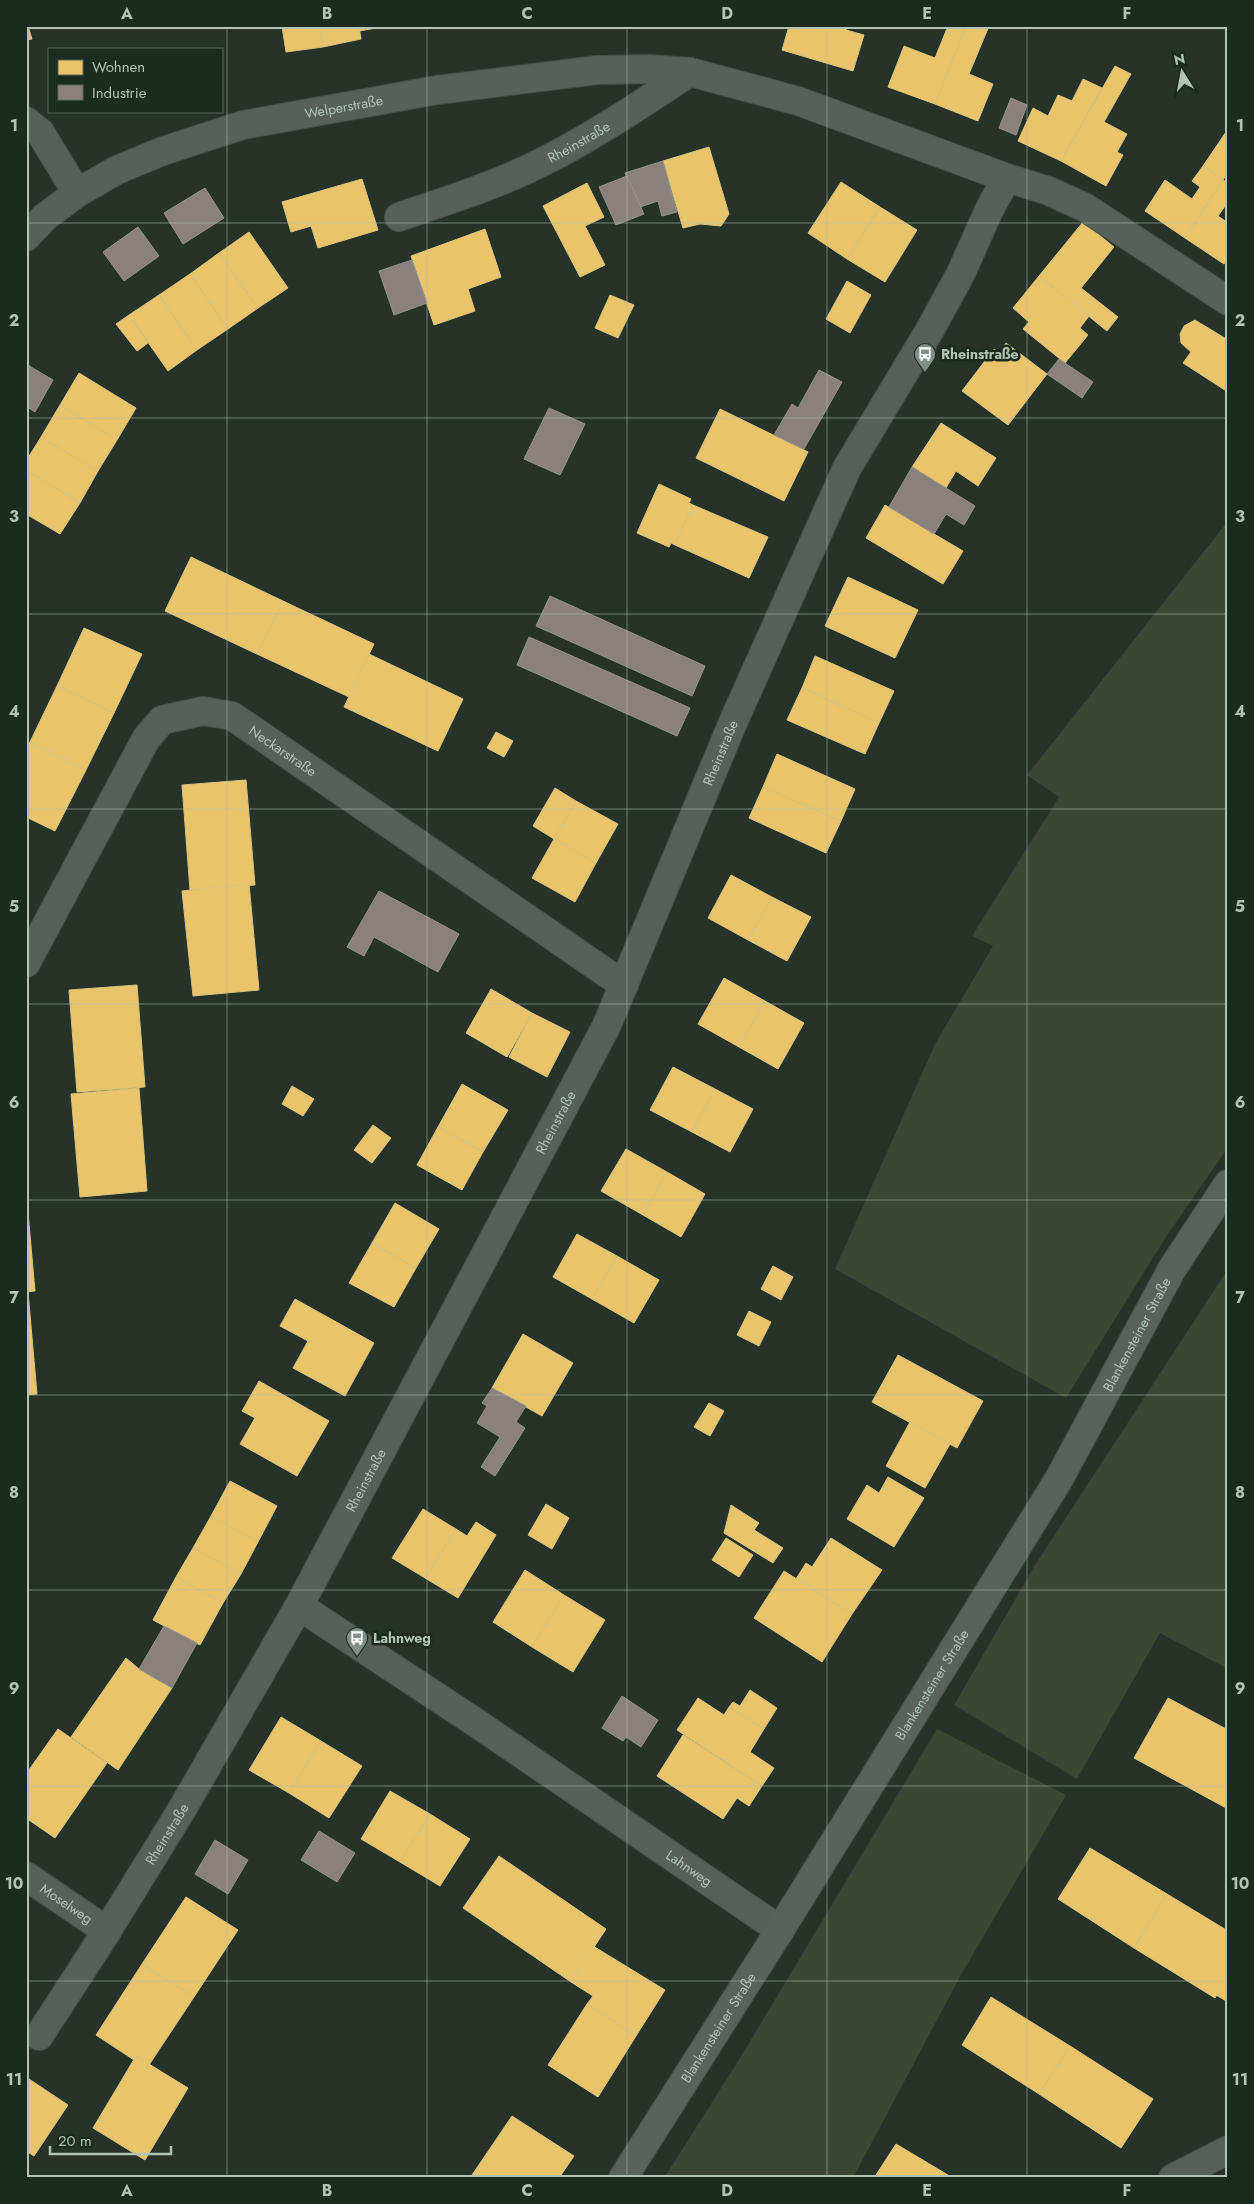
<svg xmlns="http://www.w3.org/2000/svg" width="1254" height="2204" font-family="Jost,sans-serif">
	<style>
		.green { fill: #3d4633 }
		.homes { fill: #e9c46a; stroke: #d8c480 }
		.industry { fill: #8a817c; stroke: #96958d }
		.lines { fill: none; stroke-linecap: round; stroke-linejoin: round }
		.minor-casing { stroke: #464e47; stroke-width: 30 }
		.major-casing { stroke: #454f46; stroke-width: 30 }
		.minor { stroke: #576059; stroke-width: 28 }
		.major { stroke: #59625b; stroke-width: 28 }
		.grid { fill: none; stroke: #b1c3b5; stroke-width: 1; stroke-opacity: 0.55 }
		.labels { text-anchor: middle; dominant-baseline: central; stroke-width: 5; stroke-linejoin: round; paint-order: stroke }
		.street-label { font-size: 14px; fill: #b1c3b5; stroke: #1c2b1f }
		.poi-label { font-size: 14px; font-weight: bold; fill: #b1c3b5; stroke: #1c2b1f; text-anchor: start }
		.neatline { fill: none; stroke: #b1c3b5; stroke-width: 2 }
		.grid-label { font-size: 16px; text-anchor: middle; font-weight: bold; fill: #b1c3b5 }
	</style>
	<rect width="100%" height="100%" fill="#273229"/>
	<!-- green -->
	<g class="green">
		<polygon points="1228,521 1228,1147 1166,1237 1066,1398 835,1269 935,1044 993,946 972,936 1059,797 1027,775"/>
		<polygon points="1228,1269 1228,1669 1160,1633 1077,1779 954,1705 1035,1565"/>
		<polygon points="937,1729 1066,1795 961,1975 853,2178 664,2178 740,2058"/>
	</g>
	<!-- homes -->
	<g class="homes">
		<polygon points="26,26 28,26 32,39 26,40"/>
		<polygon points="282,26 319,26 323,47 286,52"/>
		<polygon points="319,26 359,26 361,39 323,47"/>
		<polygon points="359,26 388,26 359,31"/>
		<polygon points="789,26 847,26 846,30 864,35 853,71 782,50"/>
		<polygon points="948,26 966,26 935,104 888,87 904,46 935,58"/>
		<polygon points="966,26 989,26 969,74 993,84 978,121 935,104"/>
		<polygon points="1115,66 1131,74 1104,122 1127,134 1117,152 1123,155 1106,186 1061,161"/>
		<polygon points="1083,79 1102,88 1061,161 1018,141 1033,108 1048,116 1058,95 1072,101"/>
		<polygon points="1226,132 1228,173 1223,180 1203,166"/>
		<polygon points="709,147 729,214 721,226 700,224 683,228 663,161"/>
		<polygon points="1203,166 1223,180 1185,238 1145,211 1165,180 1192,199 1200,187 1192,181"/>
		<polygon points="362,179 378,230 318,248 311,226 291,232 282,202"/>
		<polygon points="1223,180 1228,183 1228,202 1218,216 1228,223 1228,258 1224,264 1185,238"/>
		<polygon points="841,182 880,207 847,259 808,233"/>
		<polygon points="587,183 604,217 585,226 605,265 580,277 543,206"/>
		<polygon points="880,207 917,230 885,282 847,259"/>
		<polygon points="1083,222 1114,247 1081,288 1118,317 1107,331 1039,276"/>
		<polygon points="485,229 501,277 468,289 475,311 434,325 411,256"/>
		<polygon points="249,232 288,288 258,308 219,253"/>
		<polygon points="219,253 258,308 228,329 190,274"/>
		<polygon points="190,274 228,329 197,350 159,295"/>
		<polygon points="1039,276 1089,316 1080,328 1088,335 1065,363 1023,329 1029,322 1013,308"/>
		<polygon points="847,281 871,295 850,333 826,319"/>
		<polygon points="159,295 197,350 168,371 129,315"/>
		<polygon points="610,295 634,305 618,338 595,328"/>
		<polygon points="129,315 148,343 137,351 116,324"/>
		<polygon points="1195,320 1228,340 1228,392 1183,363 1191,352 1181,343 1180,334 1184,326"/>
		<polygon points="1006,343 1047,374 1008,425 962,391 994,349 999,353"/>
		<polygon points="79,373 136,408 117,440 60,405"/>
		<polygon points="60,405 117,440 98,471 41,437"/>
		<polygon points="720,409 808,452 784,501 696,458"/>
		<polygon points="941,423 996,458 978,486 956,471 946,488 912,467"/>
		<polygon points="41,437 98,471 80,503 26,470 26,461"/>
		<polygon points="26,470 80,503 60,534 26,514"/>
		<polygon points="659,484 691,499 689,503 693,505 675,545 671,543 669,547 637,533"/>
		<polygon points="693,505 768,537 749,578 675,545"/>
		<polygon points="885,505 963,551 943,584 866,538"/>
		<polygon points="191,557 283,601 257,654 165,611"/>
		<polygon points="848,577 918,610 895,658 825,626"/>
		<polygon points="283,601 374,644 349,697 257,654"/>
		<polygon points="84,628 142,654 114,713 57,686"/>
		<polygon points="369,654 463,699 438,751 344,707"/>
		<polygon points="815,656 894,691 879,723 802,688"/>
		<polygon points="57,686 114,713 86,770 30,742"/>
		<polygon points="802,688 879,723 865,754 787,720"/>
		<polygon points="496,732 513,741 504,757 487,748"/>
		<polygon points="30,742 86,770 55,831 26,817 26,749"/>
		<polygon points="777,754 855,789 841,821 763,787"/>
		<polygon points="246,780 255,885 190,890 182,785"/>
		<polygon points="763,787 841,821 826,853 749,818"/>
		<polygon points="555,788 576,801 554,839 533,826"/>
		<polygon points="576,801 618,824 596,863 554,839"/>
		<polygon points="554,839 596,863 575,902 532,878"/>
		<polygon points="731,875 772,897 748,940 708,918"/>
		<polygon points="249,884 259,990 193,996 182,891"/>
		<polygon points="772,897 811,917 787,961 748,940"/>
		<polygon points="724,978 765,1001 739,1047 698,1024"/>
		<polygon points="137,985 145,1087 77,1092 69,990"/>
		<polygon points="491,989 532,1013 507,1057 466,1033"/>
		<polygon points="765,1001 804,1023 778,1069 739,1047"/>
		<polygon points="532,1013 570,1032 547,1077 509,1057"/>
		<polygon points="673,1067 715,1089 692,1132 650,1110"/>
		<polygon points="462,1084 508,1110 483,1152 438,1127"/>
		<polygon points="292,1086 314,1099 303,1116 282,1104"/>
		<polygon points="139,1088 147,1191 80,1197 71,1094"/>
		<polygon points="715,1089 753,1109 730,1152 692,1132"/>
		<polygon points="373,1125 391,1138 372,1163 354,1150"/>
		<polygon points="438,1127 483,1152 462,1190 417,1165"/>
		<polygon points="626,1149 667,1172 643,1215 601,1191"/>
		<polygon points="667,1172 705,1194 681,1237 643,1215"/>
		<polygon points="26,1190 35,1291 26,1292"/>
		<polygon points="395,1203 439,1229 416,1268 372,1243"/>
		<polygon points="577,1234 617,1256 592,1299 553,1277"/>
		<polygon points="372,1243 416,1268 394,1307 349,1283"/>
		<polygon points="617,1256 659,1280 634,1323 592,1299"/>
		<polygon points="773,1266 793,1277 781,1300 761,1289"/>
		<polygon points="26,1292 28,1292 37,1394 26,1395"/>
		<polygon points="295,1299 374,1343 345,1396 293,1368 308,1341 280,1326"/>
		<polygon points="749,1311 771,1322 759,1346 737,1335"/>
		<polygon points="523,1334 573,1363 542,1416 492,1388"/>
		<polygon points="898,1355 983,1401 957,1448 872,1402"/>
		<polygon points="259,1381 329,1421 297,1476 240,1444 255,1418 242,1411"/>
		<polygon points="709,1403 724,1411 710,1436 694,1427"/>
		<polygon points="910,1422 950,1444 925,1488 886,1466"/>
		<polygon points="888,1477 924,1498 894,1547 847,1519 867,1485 879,1493"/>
		<polygon points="230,1481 277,1506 258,1542 211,1516"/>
		<polygon points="546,1504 569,1518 552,1549 528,1535"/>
		<polygon points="731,1505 759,1523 754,1530 783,1548 773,1563 724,1533"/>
		<polygon points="423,1509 456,1529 425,1578 392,1558"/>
		<polygon points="211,1516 258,1542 241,1574 193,1548"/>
		<polygon points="476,1522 496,1535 458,1598 425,1578 456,1529 467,1536"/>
		<polygon points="726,1538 753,1555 739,1577 712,1560"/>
		<polygon points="831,1538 882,1570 852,1614 796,1579 806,1563 812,1567"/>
		<polygon points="193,1548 241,1574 223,1603 176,1577"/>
		<polygon points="525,1570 564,1595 532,1647 493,1622"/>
		<polygon points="784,1571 852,1614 822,1662 754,1618"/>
		<polygon points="176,1577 223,1603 200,1645 153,1620"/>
		<polygon points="564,1595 605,1620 573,1672 532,1647"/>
		<polygon points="126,1658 139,1669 172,1688 118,1770 71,1737"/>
		<polygon points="750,1690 777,1708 764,1729 729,1707 733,1702 740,1706"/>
		<polygon points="698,1698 724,1715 729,1707 764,1729 750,1752 774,1768 762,1786 677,1730"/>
		<polygon points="1168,1698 1228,1730 1228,1809 1134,1758"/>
		<polygon points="281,1717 321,1741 289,1793 249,1770"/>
		<polygon points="58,1729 107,1763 55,1838 26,1818 26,1774"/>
		<polygon points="683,1735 762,1786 749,1806 737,1798 723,1819 657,1776"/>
		<polygon points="321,1741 362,1766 329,1818 289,1793"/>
		<polygon points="390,1791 430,1814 400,1862 361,1839"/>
		<polygon points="430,1814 470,1839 440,1886 400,1862"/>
		<polygon points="1090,1848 1167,1894 1134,1948 1058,1899"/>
		<polygon points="499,1856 606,1929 571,1982 463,1908"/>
		<polygon points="1167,1894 1228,1931 1228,1976 1215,1998 1134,1948"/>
		<polygon points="186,1897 238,1930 194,1997 142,1964"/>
		<polygon points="593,1946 665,1990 636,2036 587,2004 593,1996 571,1982"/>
		<polygon points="142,1964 194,1997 149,2065 136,2056 134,2060 96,2035"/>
		<polygon points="1228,1976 1228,2002 1216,1995"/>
		<polygon points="991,1997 1070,2046 1039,2094 962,2045"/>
		<polygon points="587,2004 636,2036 598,2097 548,2065"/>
		<polygon points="1070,2046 1153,2099 1121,2148 1039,2094"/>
		<polygon points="136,2056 188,2088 145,2160 93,2128"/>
		<polygon points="26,2077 68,2105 34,2156 26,2151"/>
		<polygon points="512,2116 574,2156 559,2178 470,2178"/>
		<polygon points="896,2144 953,2178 874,2178"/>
	</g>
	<!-- industry -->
	<g class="industry">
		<polygon points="1011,98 1027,105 1016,135 999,128"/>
		<polygon points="663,161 677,212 662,216 658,201 640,207 625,173"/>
		<polygon points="627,176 644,214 616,225 599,187"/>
		<polygon points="205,188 224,218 183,244 164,213"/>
		<polygon points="138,227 159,256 124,281 103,252"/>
		<polygon points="412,260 427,303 394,315 379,271"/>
		<polygon points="1059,359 1093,382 1082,398 1047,374"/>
		<polygon points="26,364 53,380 35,412 26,406"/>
		<polygon points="819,370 842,382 804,449 774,435 792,404 798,408"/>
		<polygon points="549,408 585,424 560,475 524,459"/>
		<polygon points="912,467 975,506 964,525 946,514 934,534 889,507"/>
		<polygon points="550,596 705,666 692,696 536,626"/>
		<polygon points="529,637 690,708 677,736 517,665"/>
		<polygon points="379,891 459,934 438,972 374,937 364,956 347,947"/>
		<polygon points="492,1388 526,1406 516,1422 525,1428 495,1476 481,1467 500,1437 477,1423 487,1406 482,1403"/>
		<polygon points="164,1626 197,1643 172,1688 139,1669"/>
		<polygon points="622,1696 658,1720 641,1747 626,1737 623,1741 602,1728"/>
		<polygon points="319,1831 355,1853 337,1882 301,1860"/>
		<polygon points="215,1840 248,1860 228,1894 195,1874"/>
	</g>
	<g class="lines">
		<!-- minor casing -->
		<g class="minor-casing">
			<g id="minor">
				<polyline points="26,121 40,132 77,193"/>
				<path id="s1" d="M399,217c44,-15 89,-29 131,-49 57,-27 108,-62 160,-96"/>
				<path id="s2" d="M26,237l19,-20 32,-24 40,-23 46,-19 80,-26 194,-35 160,-20 53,-1 40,3 108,29 209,77 42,13 37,17 142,93"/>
				<path id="s3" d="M26,963l120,-224 16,-19 41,-9 29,5 392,269"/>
				<path id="s4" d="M299,1606l179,118 302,206"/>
				<path id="s5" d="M26,1876l81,55"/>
				<path id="s6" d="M39,2036l68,-105 74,-120 118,-205 307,-579 128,-307 113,-252 84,-140 30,-55 29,-65 17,-30"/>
				<polyline points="1173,2178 1228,2150"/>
			</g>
		</g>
		<!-- major casing -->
		<g class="major-casing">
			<g id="major">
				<path id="s7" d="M623,2178l157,-248 279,-451 113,-210 56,-85"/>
			</g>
		</g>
		<!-- minor -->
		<use href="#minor" class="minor"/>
		<!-- major -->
		<use href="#major" class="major"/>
	</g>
	<!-- grid -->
	<path class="grid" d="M227,26v2152M427,26v2152M627,26v2152M827,26v2152M1027,26v2152M26,223h1202M26,418h1202M26,614h1202M26,809h1202M26,1004h1202M26,1200h1202M26,1395h1202M26,1590h1202M26,1786h1202M26,1981h1202"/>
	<!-- icons -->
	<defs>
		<g id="bus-pin" transform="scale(1.125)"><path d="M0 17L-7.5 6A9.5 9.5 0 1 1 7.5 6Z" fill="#819084" stroke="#1c2b1f"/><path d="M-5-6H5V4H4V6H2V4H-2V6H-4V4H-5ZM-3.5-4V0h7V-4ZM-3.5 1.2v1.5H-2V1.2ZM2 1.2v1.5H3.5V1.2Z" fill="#fff"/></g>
	</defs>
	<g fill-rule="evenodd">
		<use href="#bus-pin" x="925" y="354"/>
		<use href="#bus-pin" x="357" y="1638"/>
	</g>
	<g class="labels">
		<!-- street labels -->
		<g class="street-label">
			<text stroke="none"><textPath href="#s2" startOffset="350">Welperstraße</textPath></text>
			<text stroke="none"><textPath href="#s1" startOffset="195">Rheinstraße</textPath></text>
			<text stroke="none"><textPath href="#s3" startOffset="412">Neckarstraße</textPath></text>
			<text stroke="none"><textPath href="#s6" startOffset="1455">Rheinstraße</textPath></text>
			<text stroke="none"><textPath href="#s6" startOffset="1050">Rheinstraße</textPath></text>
			<text stroke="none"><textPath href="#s7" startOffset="988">Blankensteiner Straße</textPath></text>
			<text stroke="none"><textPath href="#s6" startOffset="645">Rheinstraße</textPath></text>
			<text stroke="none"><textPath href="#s7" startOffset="582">Blankensteiner Straße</textPath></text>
			<text stroke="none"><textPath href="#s6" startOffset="239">Rheinstraße</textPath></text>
			<text stroke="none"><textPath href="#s4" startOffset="470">Lahnweg</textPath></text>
			<text stroke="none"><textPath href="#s5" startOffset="49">Moselweg</textPath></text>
			<text stroke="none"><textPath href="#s7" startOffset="178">Blankensteiner Straße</textPath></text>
		</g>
		<!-- poi labels -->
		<g class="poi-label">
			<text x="941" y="354">Rheinstraße</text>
			<text x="373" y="1638">Lahnweg</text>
		</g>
	</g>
	<!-- border -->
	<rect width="1254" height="2204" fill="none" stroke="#1c2b1f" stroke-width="55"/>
	<!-- legend -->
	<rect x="48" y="48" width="175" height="65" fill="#1c2b1f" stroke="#58685b"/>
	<rect x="58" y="60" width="25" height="15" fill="#e9c46a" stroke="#58685b"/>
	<text x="92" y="72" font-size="15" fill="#b1c3b5">Wohnen</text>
	<rect x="58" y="85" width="25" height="15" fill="#8a817c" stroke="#58685b"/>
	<text x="92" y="98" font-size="15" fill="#b1c3b5">Industrie</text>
	<!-- north arrow -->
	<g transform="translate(1182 72) rotate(349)" stroke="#1c2b1f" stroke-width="4" paint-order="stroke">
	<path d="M0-4L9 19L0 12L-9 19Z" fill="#b1c3b5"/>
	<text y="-8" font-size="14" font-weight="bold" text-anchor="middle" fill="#b1c3b5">N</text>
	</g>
	<!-- scale -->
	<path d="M50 2146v8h121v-8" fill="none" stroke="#b1c3b5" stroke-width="2.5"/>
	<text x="58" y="2146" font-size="15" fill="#b1c3b5" stroke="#1c2b1f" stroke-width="4" paint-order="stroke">20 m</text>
	<rect x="28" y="28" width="1198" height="2148" class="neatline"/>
	<g class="grid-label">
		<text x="127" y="19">A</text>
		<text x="327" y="19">B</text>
		<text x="527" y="19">C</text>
		<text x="727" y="19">D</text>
		<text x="927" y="19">E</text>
		<text x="1127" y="19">F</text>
		<text x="14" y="131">1</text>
		<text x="1240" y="131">1</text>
		<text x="14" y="326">2</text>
		<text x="1240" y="326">2</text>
		<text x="14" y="522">3</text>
		<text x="1240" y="522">3</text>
		<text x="14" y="717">4</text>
		<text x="1240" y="717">4</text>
		<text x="14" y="912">5</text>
		<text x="1240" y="912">5</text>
		<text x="14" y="1108">6</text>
		<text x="1240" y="1108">6</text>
		<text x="14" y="1303">7</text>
		<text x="1240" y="1303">7</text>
		<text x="14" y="1498">8</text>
		<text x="1240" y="1498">8</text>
		<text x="14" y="1694">9</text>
		<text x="1240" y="1694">9</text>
		<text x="14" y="1889">10</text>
		<text x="1240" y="1889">10</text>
		<text x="14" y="2085">11</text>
		<text x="1240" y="2085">11</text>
		<text x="127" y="2196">A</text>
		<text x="327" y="2196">B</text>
		<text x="527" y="2196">C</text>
		<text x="727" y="2196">D</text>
		<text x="927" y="2196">E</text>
		<text x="1127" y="2196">F</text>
	</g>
</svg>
